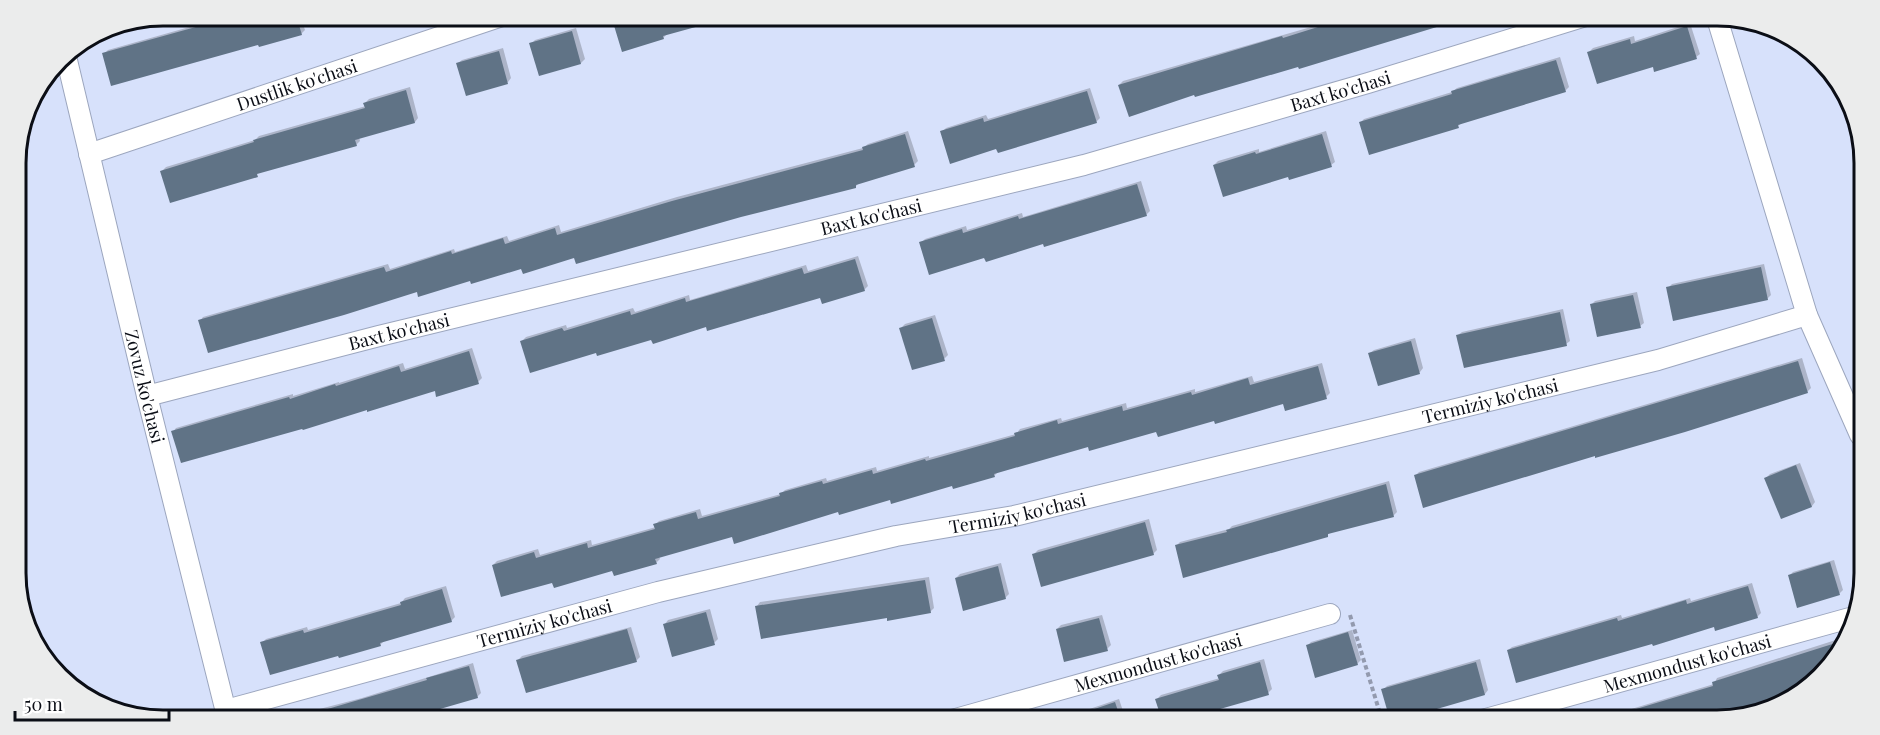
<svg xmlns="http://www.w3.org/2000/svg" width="1880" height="735" font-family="'Playfair Display',serif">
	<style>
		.shadow { fill: #0003 }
		.building { fill: #607386 }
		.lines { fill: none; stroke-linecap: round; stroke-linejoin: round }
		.minor-casing { stroke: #9ca6be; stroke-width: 22 }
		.path { stroke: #939aae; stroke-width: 4; stroke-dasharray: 4.5 3; stroke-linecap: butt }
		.minor { stroke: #fff; stroke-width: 20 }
		.labels { text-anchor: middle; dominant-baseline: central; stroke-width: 5; stroke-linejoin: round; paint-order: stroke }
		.street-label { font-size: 18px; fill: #0b0e16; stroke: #fff }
		.rim { fill: none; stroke: #0b0e16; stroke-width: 3 }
	</style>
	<rect width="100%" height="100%" fill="#d7e1fb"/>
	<!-- shadow -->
	<g class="shadow">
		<polygon points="232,15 300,15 305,30 301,34 259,43 104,54 108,50"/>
		<polygon points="350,15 380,15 352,23"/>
		<polygon points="619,15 724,15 721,18 668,33 663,38 614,19"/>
		<polygon points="1353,15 1470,15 1299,67 1299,65 1195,93 1119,85 1123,81"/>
		<polygon points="1690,23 1700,54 1696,57 1654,65 1589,52 1593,48 1634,36 1635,41"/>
		<polygon points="576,28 585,59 581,63 540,74 531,44 535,40"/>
		<polygon points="503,48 511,78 508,82 467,94 458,63 462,60"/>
		<polygon points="1560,57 1569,87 1565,91 1463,122 1458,126 1360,123 1364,119 1452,92 1457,88"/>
		<polygon points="410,87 418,118 415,122 359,137 360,141 356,145 162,171 166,167 255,140 259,136 366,106 365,103 369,99"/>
		<polygon points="1090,88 1100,118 1096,122 997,147 942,132 946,128 986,115 988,119"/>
		<polygon points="908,131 918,161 914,165 860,182 856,186 575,256 418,290 200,321 203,317 388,264 390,269 454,249 455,252 507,236 509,241 559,225 561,232 677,197 863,148 868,144"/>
		<polygon points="1326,131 1335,162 1331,165 1289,175 1214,165 1218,161 1259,149 1259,152"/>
		<polygon points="1141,181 1150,211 1146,215 985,256 921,243 925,239 966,226 967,230 1022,213 1023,217"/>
		<polygon points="858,256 868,286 864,290 821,296 597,351 522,341 526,337 566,325 567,328 633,308 635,312 689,295 690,300 806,265 808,271"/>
		<polygon points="1764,264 1771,295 1767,299 1668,288 1672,284"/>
		<polygon points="1637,292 1644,323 1640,326 1592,304 1595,301"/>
		<polygon points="1563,309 1570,341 1566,344 1458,335 1462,332"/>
		<polygon points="935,315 948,355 944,359 901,328 905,324"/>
		<polygon points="1415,338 1423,368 1420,372 1379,384 1370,353 1374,350"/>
		<polygon points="472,348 482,378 478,382 173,432 176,428 293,394 293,396 339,382 339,383 403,363 405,369"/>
		<polygon points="1802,358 1811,388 1807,392 1415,476 1419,472"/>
		<polygon points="1322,363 1330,393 1326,397 1284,402 1215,419 1089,445 999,471 995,475 954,487 953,484 891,498 733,535 659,556 660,559 656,563 553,581 493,565 497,561 538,549 540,555 591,540 592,545 656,527 655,525 659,521 700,509 702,516 781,494 785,490 826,478 827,481 876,467 877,471 929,456 929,458 1016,434 1020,429 1061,418 1062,421 1126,403 1127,408 1195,389 1195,392 1252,376 1254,382"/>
		<polygon points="1800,463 1815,502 1812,506 1782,517 1766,478 1770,474"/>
		<polygon points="1389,481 1397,512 1393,516 1331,532 1327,535 1176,546 1180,542 1229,529 1232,526"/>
		<polygon points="1149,519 1157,550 1153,554 1034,554 1038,550"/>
		<polygon points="1834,560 1843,590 1839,594 1789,576 1793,572"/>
		<polygon points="1001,563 1009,594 1005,598 956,578 960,574"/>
		<polygon points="929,577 934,608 930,612 888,617 757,606 760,602"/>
		<polygon points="1752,583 1761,613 1757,617 1715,626 1508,650 1512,647 1621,615 1622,618 1690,598 1691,601"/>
		<polygon points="446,586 455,617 451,621 384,641 380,645 339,654 262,643 266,639 307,627 308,630 401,603 405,598"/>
		<polygon points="710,609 718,639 714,643 665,624 668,620"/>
		<polygon points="1102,615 1111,645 1107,649 1057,629 1061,625"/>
		<polygon points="631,627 640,657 636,661 518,660 522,656"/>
		<polygon points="1352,630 1361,660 1357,664 1307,646 1311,642"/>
		<polygon points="1845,637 1811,685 1766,698 1706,720 1595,720 1714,684 1717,678"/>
		<polygon points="1264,659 1272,689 1268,693 1210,711 1211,714 1207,718 1157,699 1161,695 1220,678 1219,675 1223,671"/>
		<polygon points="1480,659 1488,690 1485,694 1393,720 1383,690 1387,686"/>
		<polygon points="473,663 481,693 477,697 412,716 408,720 277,720 362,698"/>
		<polygon points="1119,699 1126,720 1057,720"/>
	</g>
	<!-- building -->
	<g class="building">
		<polygon points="239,15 296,15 302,35 259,47 258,45 111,86 102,53"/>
		<polygon points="626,15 720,15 721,20 663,36 664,39 622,52 612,19"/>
		<polygon points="1356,15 1462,15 1463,19 1299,69 1298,67 1195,97 1194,95 1129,117 1118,85 1282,36 1283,38"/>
		<polygon points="1687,26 1697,59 1654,72 1653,67 1597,84 1587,52 1630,39 1631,44"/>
		<polygon points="572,31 581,64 539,76 529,43"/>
		<polygon points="499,51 508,84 466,96 456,63"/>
		<polygon points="1556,60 1566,92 1458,125 1459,128 1369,155 1359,122 1452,94 1451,91"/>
		<polygon points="406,90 415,123 355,140 357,146 257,174 258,177 170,203 160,171 254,142 253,140 365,108 363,103"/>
		<polygon points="1087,91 1097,123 998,153 996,149 950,164 940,131 983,118 984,122"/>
		<polygon points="905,134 915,167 856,185 856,188 741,217 576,264 574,258 523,274 521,269 471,284 470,281 418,297 417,292 344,315 208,353 198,320 384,267 386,272 451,251 452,254 503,238 505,244 555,228 557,235 672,201 863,150 862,147"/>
		<polygon points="1322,134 1332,167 1289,180 1288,177 1223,197 1213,165 1255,152 1256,154"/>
		<polygon points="1137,184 1147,216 1044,247 1043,244 986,262 984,258 929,275 919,242 962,229 963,233 1018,216 1019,219"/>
		<polygon points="855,259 865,291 822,304 820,298 707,331 706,327 653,344 651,340 597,356 596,353 530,373 520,341 562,328 564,331 630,311 631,315 685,298 686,302 802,268 804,274"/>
		<polygon points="1761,267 1768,300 1673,321 1666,287"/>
		<polygon points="1633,295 1641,328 1597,337 1590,304"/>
		<polygon points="1560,312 1567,346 1464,368 1456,335"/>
		<polygon points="932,318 945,361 912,370 899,328"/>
		<polygon points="1411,341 1420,374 1378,386 1368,353"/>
		<polygon points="469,351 479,384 436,397 435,391 367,412 367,410 303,430 302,429 181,463 171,431 289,397 290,399 335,384 336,386 399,366 401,372"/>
		<polygon points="1798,361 1808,393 1685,432 1595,458 1595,456 1423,508 1414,475"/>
		<polygon points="1318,366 1327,399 1285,411 1283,404 1215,424 1214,421 1158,437 1156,432 1089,451 1088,447 994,474 995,477 953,489 952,486 891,504 890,500 839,515 838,512 734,544 732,537 655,559 657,564 614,576 612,571 554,588 552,583 501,597 492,565 534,552 536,558 587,543 588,548 655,529 653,524 696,512 698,519 780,496 779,493 822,481 823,484 872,470 873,474 925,459 926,461 1015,436 1014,433 1057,420 1058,424 1122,406 1123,411 1191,392 1192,395 1248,378 1250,385"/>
		<polygon points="1796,465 1812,507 1781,519 1764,478"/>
		<polygon points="1386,484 1394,517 1328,534 1328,537 1183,578 1175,545 1227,532 1226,530"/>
		<polygon points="1145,522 1154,555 1041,587 1032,554"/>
		<polygon points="1830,562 1840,595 1797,608 1788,575"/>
		<polygon points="998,566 1006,599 963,611 955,578"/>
		<polygon points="925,580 931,613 887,621 887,618 761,639 755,606"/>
		<polygon points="1748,586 1758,618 1715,631 1714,627 1653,646 1652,644 1516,683 1507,650 1617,618 1618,621 1686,600 1687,604"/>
		<polygon points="442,589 452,622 380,643 381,646 339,658 338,656 270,675 260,642 303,630 304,633 401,605 400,602"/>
		<polygon points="706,612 715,645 672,657 663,624"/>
		<polygon points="1099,618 1108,651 1064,662 1056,629"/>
		<polygon points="627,629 637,662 526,693 516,660"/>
		<polygon points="1348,632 1358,665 1315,678 1306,645"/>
		<polygon points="1842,641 1809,687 1703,720 1617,720 1616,715 1713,686 1712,682"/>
		<polygon points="1260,662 1269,695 1206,713 1208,720 1162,720 1155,699 1219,680 1217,675"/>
		<polygon points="1476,662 1485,695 1399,720 1390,720 1381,689"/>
		<polygon points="469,666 478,698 402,720 308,720 307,715 427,680 426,678"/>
		<polygon points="1115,702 1121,720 1072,720 1071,717"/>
	</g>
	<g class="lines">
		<!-- minor casing -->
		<g class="minor-casing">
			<g id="minor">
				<polyline points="1716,15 1807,315 1860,435"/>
				<path id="s1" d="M65,52l82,344 81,324"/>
				<path id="s2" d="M89,154l416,-139"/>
				<path id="s3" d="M147,396l232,-60 705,-171 284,-82 221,-68"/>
				<path id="s4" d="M226,710l432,-118 238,-56 118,-20 644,-156 149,-45"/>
				<path id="s5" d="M952,720l378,-106"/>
				<path id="s6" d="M1482,720l375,-104"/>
			</g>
		</g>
		<!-- path -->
		<polyline class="path" points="1350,615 1382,720"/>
		<!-- minor -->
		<use href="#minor" class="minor"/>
	</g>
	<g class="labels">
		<!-- street labels -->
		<g class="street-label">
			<text stroke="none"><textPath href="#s2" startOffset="219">Dustlik ko'chasi</textPath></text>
			<text stroke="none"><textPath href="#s3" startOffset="1232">Baxt ko'chasi</textPath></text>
			<text stroke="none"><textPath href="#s3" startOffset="746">Baxt ko'chasi</textPath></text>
			<text stroke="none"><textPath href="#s3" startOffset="260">Baxt ko'chasi</textPath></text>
			<text stroke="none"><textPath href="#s1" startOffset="344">Zovuz ko'chasi</textPath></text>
			<text stroke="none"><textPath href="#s4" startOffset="1302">Termiziy ko'chasi</textPath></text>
			<text stroke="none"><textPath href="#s4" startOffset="816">Termiziy ko'chasi</textPath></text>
			<text stroke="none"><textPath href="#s4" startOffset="330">Termiziy ko'chasi</textPath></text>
			<text stroke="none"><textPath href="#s5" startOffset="214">Mexmondust ko'chasi</textPath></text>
			<text stroke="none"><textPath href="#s6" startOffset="213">Mexmondust ko'chasi</textPath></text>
		</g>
	</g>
	<!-- crop -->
	<path d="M0 0H1880V735H0ZM163 26H1717A137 137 0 0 1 1854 163V573A137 137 0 0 1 1717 710H163A137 137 0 0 1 26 573V163A137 137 0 0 1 163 26Z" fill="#ebecec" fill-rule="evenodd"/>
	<path class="rim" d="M163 26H1717A137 137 0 0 1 1854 163V573A137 137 0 0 1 1717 710H163A137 137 0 0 1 26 573V163A137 137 0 0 1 163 26Z"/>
	<!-- scale -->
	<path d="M15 711v9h154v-9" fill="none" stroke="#0b0e16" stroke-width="3"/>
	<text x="24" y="711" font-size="18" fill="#0b0e16" stroke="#ffffff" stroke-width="4.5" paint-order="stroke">50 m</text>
</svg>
